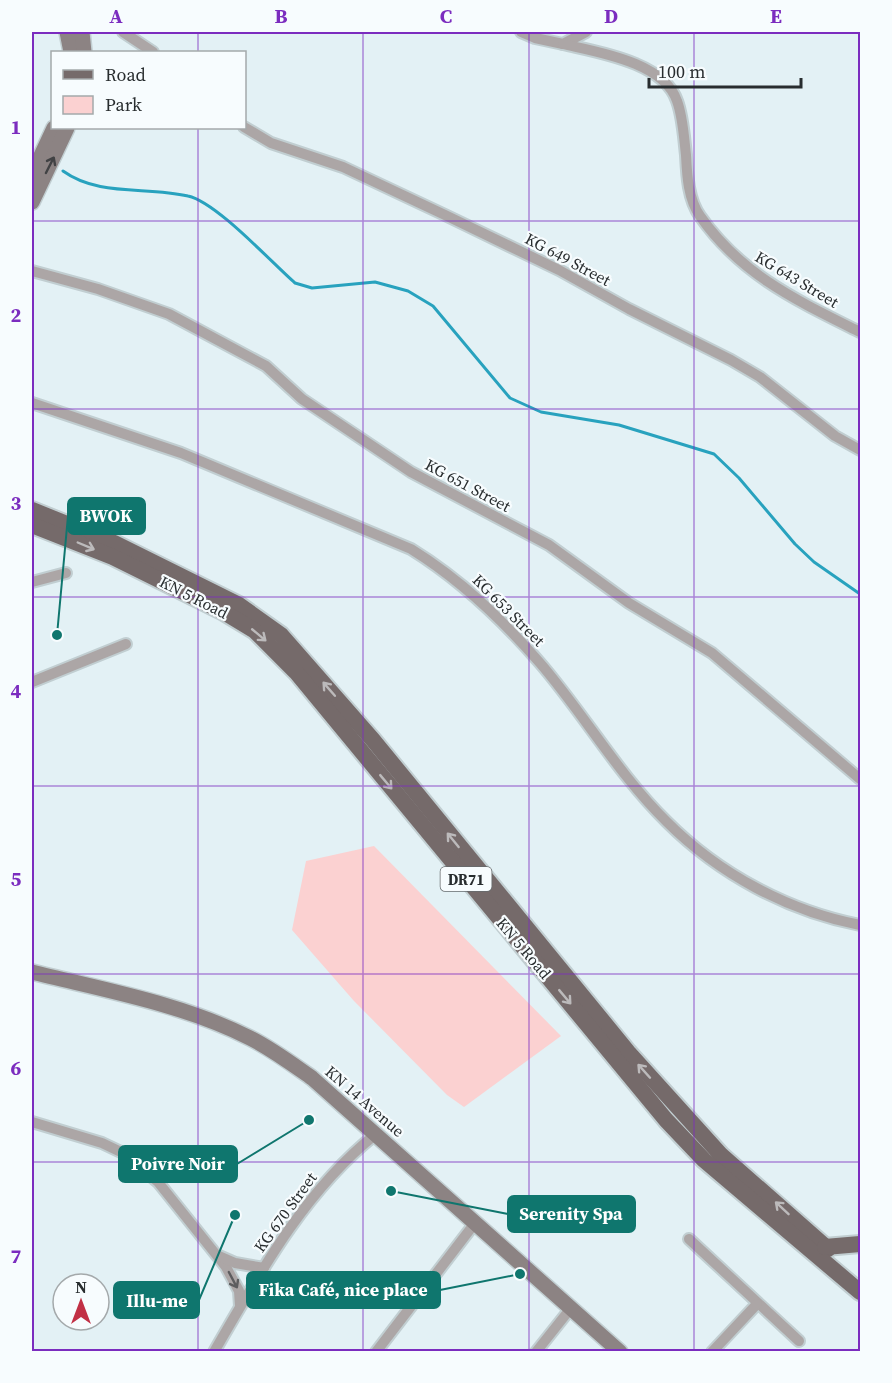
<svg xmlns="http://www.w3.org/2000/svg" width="892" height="1383" font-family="'Source Serif 4',serif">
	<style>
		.green { fill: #fbd1d1 }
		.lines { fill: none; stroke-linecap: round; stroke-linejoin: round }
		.stream { stroke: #28a2be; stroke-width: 3 }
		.minor-casing { stroke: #c1ced1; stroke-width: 14 }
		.secondary-casing { stroke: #c1ced1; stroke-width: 18 }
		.primary-casing { stroke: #c1ced1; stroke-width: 20 }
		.minor { stroke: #aca6a6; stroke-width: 10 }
		.secondary { stroke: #8c8383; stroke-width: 15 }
		.primary { stroke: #756a6a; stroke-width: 16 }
		.oneway { stroke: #414244 }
		.oneway2 { stroke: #bcbabb }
		.oneway3 { stroke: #5d5d5f }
		.grid { fill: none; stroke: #7b2cbf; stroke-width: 1.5; stroke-opacity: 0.55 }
		.labels { text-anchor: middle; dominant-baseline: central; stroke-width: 4.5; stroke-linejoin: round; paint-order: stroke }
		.shield { fill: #f7fcfe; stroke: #666b6d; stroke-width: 1.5 }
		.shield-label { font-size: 15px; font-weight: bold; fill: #282d2f }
		.street-label { font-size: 16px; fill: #282d2f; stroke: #f7fcfe }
		.leader { fill: none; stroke: #0f766e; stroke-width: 2 }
		.callout-dot { fill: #0f766e; stroke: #f7fcfe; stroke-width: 2 }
		.callout { fill: #0f766e; stroke: #0f766e; stroke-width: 2 }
		.callout-label { font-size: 18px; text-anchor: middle; font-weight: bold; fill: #fff }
		.neatline { fill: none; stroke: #7b2cbf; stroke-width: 2 }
		.grid-label { font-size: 20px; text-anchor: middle; font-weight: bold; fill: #7b2cbf }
	</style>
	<rect width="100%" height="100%" fill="#e3f1f5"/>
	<!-- green -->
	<polygon class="green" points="374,846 561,1036 464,1107 447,1095 354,1001 292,930 306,861"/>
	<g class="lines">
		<!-- stream -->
		<path class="stream" d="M63,171c36,26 83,15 125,25 28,6 82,65 107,87l17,5 63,-6 33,9 25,15 77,92 31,14 78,13 95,29 25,24 56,66 19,18 46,32"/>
		<!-- minor casing -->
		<g class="minor-casing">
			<g id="minor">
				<polyline points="123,32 153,52"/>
				<polyline points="521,32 535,38 563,44 586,32"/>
				<path d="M563,44c34,8 101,18 114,57 6,16 7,37 9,54 1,20 2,44 14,61 41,59 98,85 160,116"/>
				<polyline points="244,127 271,143 343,167 445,215 559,270 629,309 731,360 760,377 835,436 860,450"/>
				<polyline points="32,271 98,289 169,314 266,366 302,399 411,472 549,545 629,603 712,653 860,779"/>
				<path d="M32,403l149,50 230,96c50,31 90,69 129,114 44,51 78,111 127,159 52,52 121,89 193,103"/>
				<polyline points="32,582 66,573"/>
				<polyline points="32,682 126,644"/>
				<polyline points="32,1122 102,1143 123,1153 158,1182 226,1267 239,1291 240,1306"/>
				<polyline points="689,1239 799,1341"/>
				<polyline points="219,1256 235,1263 264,1268"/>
				<path d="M214,1352c45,-78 91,-162 162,-218"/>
				<polyline points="376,1352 475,1223"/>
				<polyline points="536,1352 571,1308"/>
				<polyline points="712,1352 757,1304"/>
			</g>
		</g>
		<!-- secondary casing -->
		<g class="secondary-casing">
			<g id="secondary">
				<polyline points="67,32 71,52"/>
				<polyline points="82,32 84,52"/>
				<polyline points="32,175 54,128"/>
				<polyline points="32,202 67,128"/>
				<path d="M32,972c72,18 151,32 218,66 22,11 42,26 62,40l308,274"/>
			</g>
		</g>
		<!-- primary casing -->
		<g class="primary-casing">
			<g id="primary">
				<polyline points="32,510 114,543 239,605 281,635 373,740 628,1052 721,1155 828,1249"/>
				<polyline points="32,525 113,557 222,611 255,631 296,672 666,1120 704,1160 860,1292"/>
				<polyline points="825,1247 860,1244"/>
			</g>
		</g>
		<!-- minor -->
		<use href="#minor" class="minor"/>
		<!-- secondary -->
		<use href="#secondary" class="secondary"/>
		<!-- primary -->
		<use href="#primary" class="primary"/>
	</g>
	<!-- one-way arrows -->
	<defs><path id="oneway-shaft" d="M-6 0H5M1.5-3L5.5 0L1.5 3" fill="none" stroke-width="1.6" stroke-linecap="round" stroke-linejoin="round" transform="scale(1.5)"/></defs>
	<use class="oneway" href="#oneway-shaft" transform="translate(50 165) rotate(-63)"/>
	<g class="oneway2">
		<use href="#oneway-shaft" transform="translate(86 546) rotate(23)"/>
		<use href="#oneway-shaft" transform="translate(259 635) rotate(40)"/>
		<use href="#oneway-shaft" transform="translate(329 689) rotate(-131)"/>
		<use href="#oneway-shaft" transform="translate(386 782) rotate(50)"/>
		<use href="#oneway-shaft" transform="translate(453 840) rotate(-129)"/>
		<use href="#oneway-shaft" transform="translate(565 997) rotate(50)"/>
		<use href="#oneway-shaft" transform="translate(644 1071) rotate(-132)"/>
		<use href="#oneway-shaft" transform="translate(782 1208) rotate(-137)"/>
	</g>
	<use class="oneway3" href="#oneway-shaft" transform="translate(233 1280) rotate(62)"/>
	<!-- grid -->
	<path class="grid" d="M198,32v20M363,32v1320M529,32v1320M694,32v1320M198,128v1224M32,221h828M32,409h828M32,597h828M32,786h828M32,974h828M32,1162h828"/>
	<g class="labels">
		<!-- shield labels -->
		<rect class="shield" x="440.5" y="867" width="51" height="24" rx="4.5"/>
		<g class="shield-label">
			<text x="466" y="879">DR71</text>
		</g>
		<!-- street labels -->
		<g class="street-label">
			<text transform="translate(568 259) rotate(28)">KG 649 Street</text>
			<text transform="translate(797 279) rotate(31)">KG 643 Street</text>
			<text transform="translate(468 485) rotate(28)">KG 651 Street</text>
			<text transform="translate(194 597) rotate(27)">KN 5 Road</text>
			<text transform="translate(509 610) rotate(45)">KG 653 Street</text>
			<text transform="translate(524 948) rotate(50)">KN 5 Road</text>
			<text transform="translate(365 1101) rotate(41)">KN 14 Avenue</text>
			<text transform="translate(285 1212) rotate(-54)">KG 670 Street</text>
		</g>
	</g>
	<!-- callouts -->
	<path class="leader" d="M57 635L68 516M309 1120L237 1164M391 1191L508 1214M520 1274L440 1290M235 1215L199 1300"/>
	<g class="callout-dot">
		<circle cx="57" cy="635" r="6"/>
		<circle cx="309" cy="1120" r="6"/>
		<circle cx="391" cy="1191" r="6"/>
		<circle cx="520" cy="1274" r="6"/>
		<circle cx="235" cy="1215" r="6"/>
	</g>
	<g class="callout">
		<rect x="68" y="498" width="77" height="36" rx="6"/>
		<rect x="119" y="1146" width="118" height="36" rx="6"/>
		<rect x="508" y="1196" width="127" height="36" rx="6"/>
		<rect x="247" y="1272" width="193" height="36" rx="6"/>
		<rect x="114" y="1282" width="85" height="36" rx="6"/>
	</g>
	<g class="callout-label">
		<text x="106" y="522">BWOK</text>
		<text x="178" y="1170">Poivre Noir</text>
		<text x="571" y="1220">Serenity Spa</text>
		<text x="343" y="1296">Fika Café, nice place</text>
		<text x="157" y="1307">Illu-me</text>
	</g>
	<!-- border -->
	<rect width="892" height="1383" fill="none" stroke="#f7fcfe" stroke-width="66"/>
	<!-- legend -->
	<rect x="51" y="51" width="195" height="78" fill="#f7fcfe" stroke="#a4a9ab" stroke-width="1.5"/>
	<rect x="63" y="70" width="30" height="9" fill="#756a6a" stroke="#a4a9ab" stroke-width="1.5"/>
	<text x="105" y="81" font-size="18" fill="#282d2f">Road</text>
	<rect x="63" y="96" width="30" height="18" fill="#fbd1d1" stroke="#a4a9ab" stroke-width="1.5"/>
	<text x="105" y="111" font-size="18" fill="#282d2f">Park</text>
	<!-- north arrow -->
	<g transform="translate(81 1302)"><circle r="28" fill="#f7fcfe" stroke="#a4a9ab" stroke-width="1.5"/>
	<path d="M0-4.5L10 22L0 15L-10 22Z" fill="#c13045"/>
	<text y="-9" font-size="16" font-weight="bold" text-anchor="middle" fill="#282d2f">N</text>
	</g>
	<!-- scale -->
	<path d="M649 78v9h152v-9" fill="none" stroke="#282d2f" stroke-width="3"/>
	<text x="658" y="78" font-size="18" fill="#282d2f" stroke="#f7fcfe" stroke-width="4.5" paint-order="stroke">100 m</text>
	<rect x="33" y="33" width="826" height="1317" class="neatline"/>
	<g class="grid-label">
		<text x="116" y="23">A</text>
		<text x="281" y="23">B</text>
		<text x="446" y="23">C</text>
		<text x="611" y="23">D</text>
		<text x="776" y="23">E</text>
		<text x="16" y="134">1</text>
		<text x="16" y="322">2</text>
		<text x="16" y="510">3</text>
		<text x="16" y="698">4</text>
		<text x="16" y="886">5</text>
		<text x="16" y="1075">6</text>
		<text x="16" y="1263">7</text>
	</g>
</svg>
